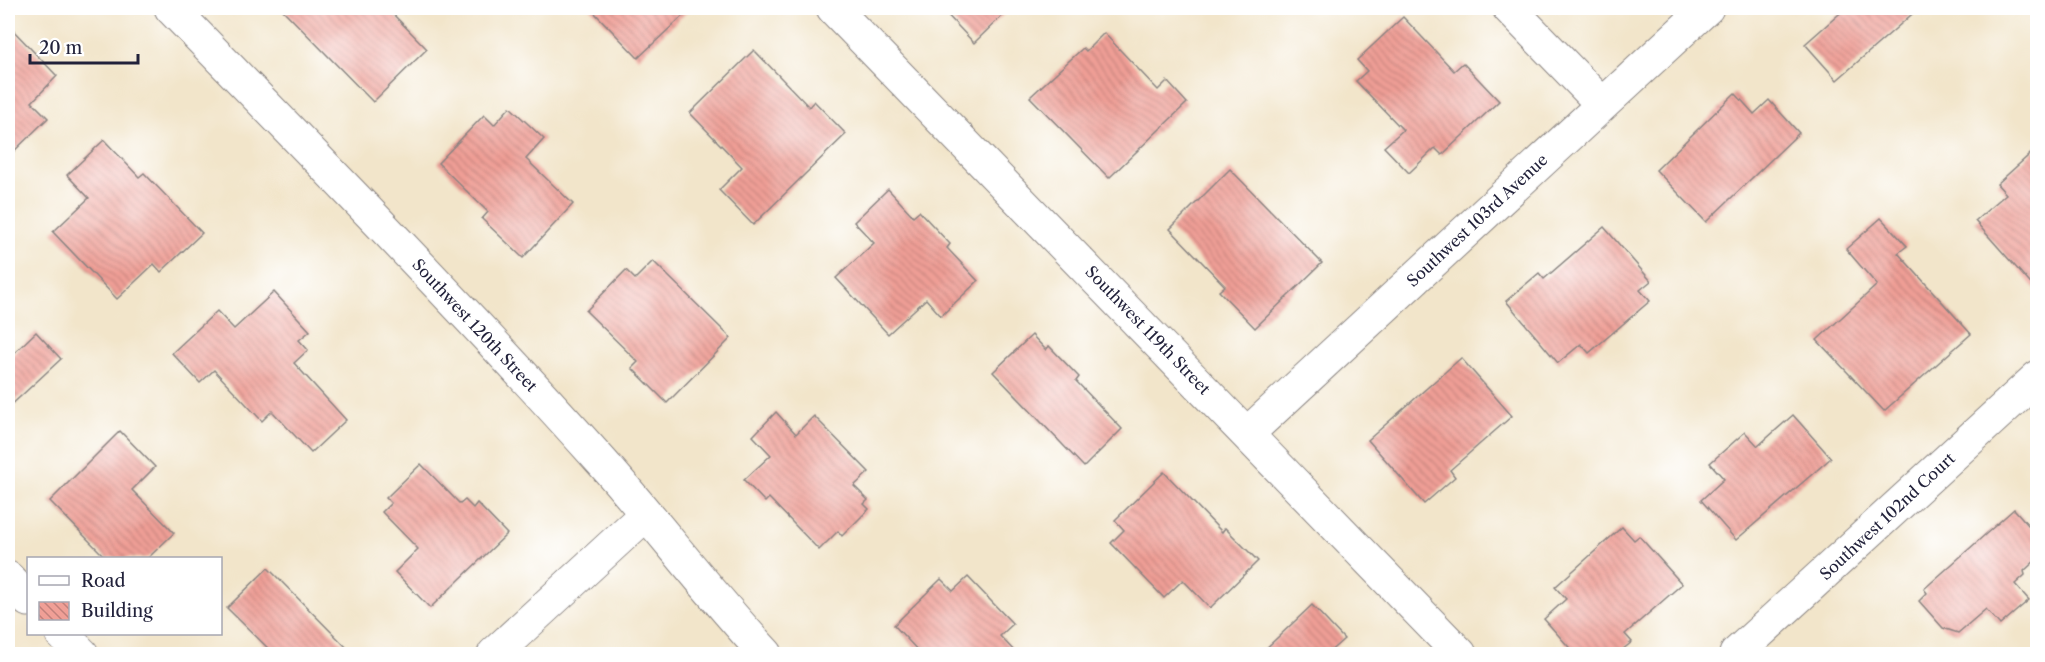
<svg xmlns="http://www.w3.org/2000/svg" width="2045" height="662" font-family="'Libre Caslon Text',serif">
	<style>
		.building { fill: url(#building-back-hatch) }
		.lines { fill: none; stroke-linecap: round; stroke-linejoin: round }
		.street-casing { stroke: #8a8482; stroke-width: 35 }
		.secondary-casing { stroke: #8a8482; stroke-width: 35 }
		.street { stroke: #fff; stroke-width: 33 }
		.secondary { stroke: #fff; stroke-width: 33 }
		.labels { text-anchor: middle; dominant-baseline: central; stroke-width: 5; stroke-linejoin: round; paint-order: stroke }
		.street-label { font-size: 16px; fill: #22223b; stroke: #fff }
	</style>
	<defs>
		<pattern id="building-back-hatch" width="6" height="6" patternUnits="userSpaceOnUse" patternTransform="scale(1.5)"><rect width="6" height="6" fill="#f09f96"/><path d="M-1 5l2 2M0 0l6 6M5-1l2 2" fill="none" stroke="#c2817c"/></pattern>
	</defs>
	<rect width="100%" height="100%" fill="#fff"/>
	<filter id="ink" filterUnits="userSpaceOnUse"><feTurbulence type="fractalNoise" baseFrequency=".0167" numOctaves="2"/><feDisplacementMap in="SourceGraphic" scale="12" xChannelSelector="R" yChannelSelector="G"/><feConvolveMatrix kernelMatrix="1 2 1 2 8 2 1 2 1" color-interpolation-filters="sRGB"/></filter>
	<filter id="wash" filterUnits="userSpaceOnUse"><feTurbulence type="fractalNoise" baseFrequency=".008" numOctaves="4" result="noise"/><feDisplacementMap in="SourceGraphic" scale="24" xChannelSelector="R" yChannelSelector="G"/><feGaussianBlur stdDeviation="1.35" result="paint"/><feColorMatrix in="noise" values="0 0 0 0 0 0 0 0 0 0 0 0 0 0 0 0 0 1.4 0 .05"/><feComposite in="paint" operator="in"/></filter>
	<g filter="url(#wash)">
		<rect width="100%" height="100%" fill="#f2e5ca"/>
		<g id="blocks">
			<!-- building -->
			<g class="building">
				<polygon points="281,8 387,8 427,49 373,102"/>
				<polygon points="590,8 691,8 638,58"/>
				<polygon points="941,8 1010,8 974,43"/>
				<polygon points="1846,8 1919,8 1837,80 1805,44"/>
				<polygon points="1403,17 1454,71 1463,63 1499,101 1442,155 1435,148 1409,173 1384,147 1403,130 1356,81 1367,71 1357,60"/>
				<polygon points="8,25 57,76 32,102 48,118 8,157"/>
				<polygon points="1104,33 1158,90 1167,81 1187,103 1109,178 1030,97 1083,48 1086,51"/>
				<polygon points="754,50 809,107 814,101 846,134 753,225 719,190 742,167 690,113"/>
				<polygon points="1735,93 1754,114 1769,100 1799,133 1706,222 1656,170"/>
				<polygon points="510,107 544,139 526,159 573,204 523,258 482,219 488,212 438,163 484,115 494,125"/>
				<polygon points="104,140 139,177 144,173 202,233 161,272 154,264 117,299 53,232 89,198 67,175"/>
				<polygon points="2037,148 2037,291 1975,221 2006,194 1997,184"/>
				<polygon points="1230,169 1322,263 1255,328 1219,291 1225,286 1170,229"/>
				<polygon points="888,189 913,216 919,211 950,244 947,248 978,281 941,316 926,299 888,334 836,278 874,243 854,222"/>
				<polygon points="1881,218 1907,246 1898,253 1971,334 1884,411 1817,340 1877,285 1846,249"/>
				<polygon points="1604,227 1651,281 1640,290 1650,301 1589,353 1581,344 1558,363 1506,301 1539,273 1544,279"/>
				<polygon points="653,261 731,338 667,403 632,368 638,362 586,311 626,270 635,279"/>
				<polygon points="274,292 310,331 299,340 308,350 294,363 346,420 311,453 272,411 262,421 214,370 200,383 172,353 217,311 234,329"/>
				<polygon points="36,332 61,359 8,408 8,359"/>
				<polygon points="1032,335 1046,350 1049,346 1079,377 1076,381 1122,429 1084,467 993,372"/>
				<polygon points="1461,358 1512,416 1450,470 1455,477 1424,504 1368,440"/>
				<polygon points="776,412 796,434 814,416 869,472 854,486 868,500 864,504 869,509 842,536 838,531 819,550 769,498 765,502 744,480 771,455 753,436"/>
				<polygon points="1793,415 1831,458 1736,540 1701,500 1724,479 1710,463 1745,432 1758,446"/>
				<polygon points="120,431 155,467 132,490 174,533 148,558 106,558 50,501"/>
				<polygon points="421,464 460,504 465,500 473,508 477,503 507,534 430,608 395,572 418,549 382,512 391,503 386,498"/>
				<polygon points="1164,472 1222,532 1225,528 1258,561 1210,608 1183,580 1164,598 1111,543 1124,530 1115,520"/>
				<polygon points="2014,509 2037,535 2037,559 2024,571 2025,575 2015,584 2029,600 2000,625 1986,609 1958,633 1943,628 1919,601 1927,593 1924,589"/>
				<polygon points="1622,527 1634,540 1639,536 1682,584 1625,634 1632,642 1617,654 1575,654 1544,619 1566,599 1555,587"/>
				<polygon points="268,568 353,654 274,654 227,608"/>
				<polygon points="968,577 1013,624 1000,636 1017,654 921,654 894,625 941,579 953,591"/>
				<polygon points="1312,605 1344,639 1327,654 1260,654"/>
			</g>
		</g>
	</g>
	<g filter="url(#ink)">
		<use href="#blocks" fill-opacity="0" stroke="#8a8482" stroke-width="1.5"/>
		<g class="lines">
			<!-- street casing -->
			<g class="street-casing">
				<g id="street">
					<polyline points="833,8 1460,654"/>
					<polyline points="1509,8 1602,104"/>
					<polyline points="1248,433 1707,8"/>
					<polyline points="8,578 28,600"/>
					<polyline points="62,634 82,654"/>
					<polyline points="494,654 646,514"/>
					<polyline points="1736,654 2038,377"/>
				</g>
			</g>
			<!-- secondary casing -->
			<g class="secondary-casing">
				<path id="secondary" d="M171,8c145,149 291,298 430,453 57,64 107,131 165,193"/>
			</g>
			<!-- street -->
			<use href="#street" class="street"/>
			<!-- secondary -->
			<use href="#secondary" class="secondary"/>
		</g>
	</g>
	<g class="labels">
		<!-- street labels -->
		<g class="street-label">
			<text transform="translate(1477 220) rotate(-43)">Southwest 103rd Avenue</text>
			<text transform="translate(475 325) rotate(47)">Southwest 120th Street</text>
			<text transform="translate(1148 330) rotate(46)">Southwest 119th Street</text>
			<text transform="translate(1887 516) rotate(-43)">Southwest 102nd Court</text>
		</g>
	</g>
	<!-- margin -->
	<rect width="2045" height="662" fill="none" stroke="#fff" stroke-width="30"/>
	<!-- legend -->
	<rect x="27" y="557" width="195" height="78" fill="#ffffff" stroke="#a7a7b1" stroke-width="1.5"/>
	<rect x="39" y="576" width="30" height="9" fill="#ffffff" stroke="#a7a7b1" stroke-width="1.5"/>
	<text x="81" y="587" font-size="18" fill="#22223b">Road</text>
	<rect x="39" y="602" width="30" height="18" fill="url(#building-back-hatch)" stroke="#a7a7b1" stroke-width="1.5"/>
	<text x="81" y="617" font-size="18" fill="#22223b">Building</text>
	<!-- scale -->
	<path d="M30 54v9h108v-9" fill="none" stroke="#22223b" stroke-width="3"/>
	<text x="39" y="54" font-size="18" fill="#22223b" stroke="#ffffff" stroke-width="4.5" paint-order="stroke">20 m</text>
</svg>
